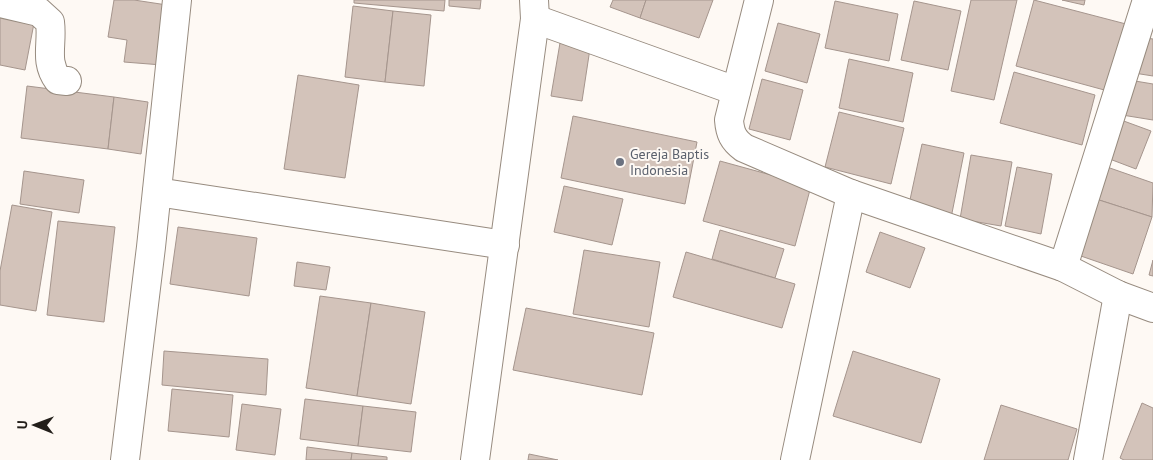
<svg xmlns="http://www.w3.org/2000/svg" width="1153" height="460" font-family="'PT Sans',sans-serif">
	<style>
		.building { fill: #d3c3ba; stroke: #a5958d }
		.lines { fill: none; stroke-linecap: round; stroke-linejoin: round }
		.street-casing { stroke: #978b7f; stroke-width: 30 }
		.street { stroke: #fff; stroke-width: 28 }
		.worship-dot { fill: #6b7280; stroke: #fef9f4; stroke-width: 2 }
		.labels { text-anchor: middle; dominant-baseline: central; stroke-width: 4; stroke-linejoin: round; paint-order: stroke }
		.worship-label { font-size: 14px; fill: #5b616d; stroke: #fef9f4; text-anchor: start }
	</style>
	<rect width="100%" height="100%" fill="#fef9f4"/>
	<!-- building -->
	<g class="building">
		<polygon points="114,0 134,0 167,5 162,65 124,62 127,40 108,37"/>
		<polygon points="354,0 445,0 444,11 354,3"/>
		<polygon points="449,0 481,0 480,9 449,6"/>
		<polygon points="613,0 646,0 640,18 610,7"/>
		<polygon points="646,0 713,0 699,38 640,18"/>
		<polygon points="971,0 1017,0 994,100 951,91"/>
		<polygon points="1034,0 1126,24 1108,91 1016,66"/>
		<polygon points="1062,0 1085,0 1084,5"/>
		<polygon points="835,1 898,14 889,61 825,48"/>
		<polygon points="914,1 961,11 948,70 901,60"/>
		<polygon points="353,6 393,11 385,82 345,77"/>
		<polygon points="393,11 431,15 424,86 385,82"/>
		<polygon points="0,12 35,18 25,70 0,65"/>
		<polygon points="778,23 820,34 807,83 765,71"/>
		<polygon points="561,37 591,42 582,101 551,96"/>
		<polygon points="1139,37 1153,39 1153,76 1134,73"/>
		<polygon points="849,59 913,73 903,122 839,108"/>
		<polygon points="1014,72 1095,95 1082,145 1000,123"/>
		<polygon points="298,75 359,85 345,178 284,169"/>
		<polygon points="762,79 803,90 790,140 749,129"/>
		<polygon points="1129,80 1153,84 1153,120 1122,115"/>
		<polygon points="27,86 114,97 108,149 21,138"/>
		<polygon points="114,97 148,102 141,154 108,149"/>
		<polygon points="839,112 904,128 891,184 825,167"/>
		<polygon points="573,116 697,142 685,204 561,178"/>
		<polygon points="1121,120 1151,131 1136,169 1107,158"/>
		<polygon points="922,144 964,153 951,218 908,209"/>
		<polygon points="971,155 1012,162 1001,226 960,219"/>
		<polygon points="720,161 811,186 795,246 703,221"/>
		<polygon points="1017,167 1052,174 1041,234 1005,226"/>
		<polygon points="1107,167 1153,183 1152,217 1096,199"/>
		<polygon points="24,171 84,180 79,213 20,204"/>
		<polygon points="564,186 623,199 612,245 554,232"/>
		<polygon points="1096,199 1152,217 1133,274 1078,255"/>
		<polygon points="12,205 52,212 36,311 0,305 0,271"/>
		<polygon points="58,221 115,227 104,322 47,315"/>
		<polygon points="178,227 257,238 249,296 170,284"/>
		<polygon points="720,230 784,249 775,278 712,259"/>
		<polygon points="880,232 925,248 910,288 866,272"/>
		<polygon points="584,250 660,262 649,327 573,314"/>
		<polygon points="686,252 795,284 782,328 673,297"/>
		<polygon points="1153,260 1153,276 1149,275"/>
		<polygon points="297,262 330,267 326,290 294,286"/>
		<polygon points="320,296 371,303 357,396 306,388"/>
		<polygon points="371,303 425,312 411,404 357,396"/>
		<polygon points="526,308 654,333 642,395 513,370"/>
		<polygon points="164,351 268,359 266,395 162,385"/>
		<polygon points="853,351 940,379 921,443 833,416"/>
		<polygon points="172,389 233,395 229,437 168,431"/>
		<polygon points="305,399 363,406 358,446 300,439"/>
		<polygon points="1142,403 1153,408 1153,460 1124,460 1120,458"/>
		<polygon points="242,404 281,409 275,455 236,450"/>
		<polygon points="1001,405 1077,429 1068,460 984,460"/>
		<polygon points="363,406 416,412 411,452 358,446"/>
		<polygon points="307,447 352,453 351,460 306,460"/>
		<polygon points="352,453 387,457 387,460 351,460"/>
		<polygon points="529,454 558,460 528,460"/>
	</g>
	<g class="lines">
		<!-- street casing -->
		<g class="street-casing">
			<g id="street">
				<path d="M759,0l-30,120c1,13 4,20 15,28l107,46 212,73 55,28 35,13"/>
				<path d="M0,3l39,9 11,10c3,22 -6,39 8,58l9,1"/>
				<polyline points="535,19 736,91"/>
				<polyline points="157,192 505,245"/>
				<polyline points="1063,267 1147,0"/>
				<polyline points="125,460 151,247 177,0"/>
				<polyline points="475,460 535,19 534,0"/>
				<polyline points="795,460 851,194"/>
				<polyline points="1088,460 1118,295"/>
			</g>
		</g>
		<!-- street -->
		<use href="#street" class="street"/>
	</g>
	<!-- markers -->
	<circle class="worship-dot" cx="620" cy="162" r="5"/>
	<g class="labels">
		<!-- worship labels -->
		<g class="worship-label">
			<text x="630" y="154">Gereja Baptis<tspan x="630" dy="16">Indonesia</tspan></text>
		</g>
	</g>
	<!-- north arrow -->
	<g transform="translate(35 425) rotate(271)" stroke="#fef9f4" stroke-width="4" paint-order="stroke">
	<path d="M0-4L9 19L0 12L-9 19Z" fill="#231f1a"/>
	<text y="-8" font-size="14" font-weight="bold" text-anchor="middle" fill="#231f1a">U</text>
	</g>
</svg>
